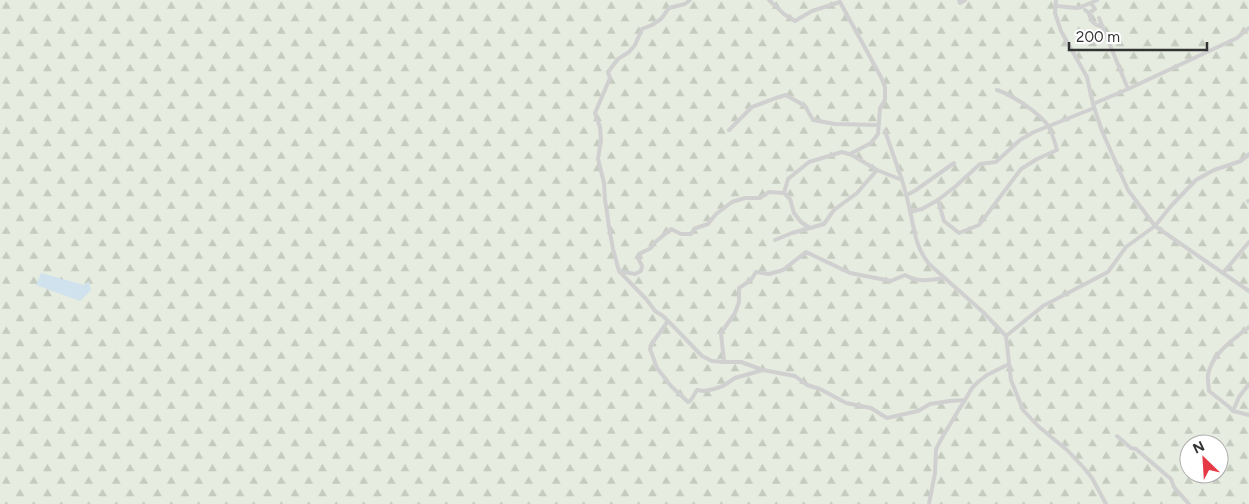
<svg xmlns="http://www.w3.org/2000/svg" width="1249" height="504" font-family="Figtree,sans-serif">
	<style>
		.forest { fill: url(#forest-firs); fill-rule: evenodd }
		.water { fill: #cfe2ee }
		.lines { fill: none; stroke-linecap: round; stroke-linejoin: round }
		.street { stroke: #d0d0d0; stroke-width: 4 }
	</style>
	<defs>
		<pattern id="forest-firs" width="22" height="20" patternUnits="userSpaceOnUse" patternTransform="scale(1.25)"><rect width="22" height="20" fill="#e6ecdf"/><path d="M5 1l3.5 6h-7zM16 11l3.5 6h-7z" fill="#c6cbc0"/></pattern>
	</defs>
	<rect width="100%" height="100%" fill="#fff"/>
	<!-- forest -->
	<path class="forest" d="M0,0h1249v504h-1249zM1189,444h30v30h-30z"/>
	<!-- water -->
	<polygon class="water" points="41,273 84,285 89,281 91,290 80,301 36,285"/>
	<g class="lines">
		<!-- street -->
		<g class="street">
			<polyline points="690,0 685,4 669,8 661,19 652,25 642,29 635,45 629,52 618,59 608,72 610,78 595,113 600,127 601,140 598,159 604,183 605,200 607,212 609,227 613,249 619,271 647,300 655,311 663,316 677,330 702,356 712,361 724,362 741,362 763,370"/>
			<polyline points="769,0 784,14 795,21 812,11 840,2 881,77 885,87 885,100 880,108 878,134 871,143 850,154"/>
			<polyline points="959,0 960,3 965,0"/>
			<polyline points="1056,0 1055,13 1061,31 1087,77 1093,104 1102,131 1128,190 1155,226 1249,291"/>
			<polyline points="1056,6 1078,8 1091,3"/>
			<path d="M1085,10l4,3c2,9 5,12 14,14"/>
			<polyline points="1089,13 1095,9 1091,3 1097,0"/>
			<polyline points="1099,18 1128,89"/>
			<polyline points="1093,104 1128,89 1237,38 1249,28"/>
			<polyline points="729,130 752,107 776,98 786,95 805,106 813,120 835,124 878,125"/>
			<polyline points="885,131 902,180"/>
			<polyline points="784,193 790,199 794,213 801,222 810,228 824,224 834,210 857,193 877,170"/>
			<polyline points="907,195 916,190 954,163"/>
			<path d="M938,200l6,21 15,12 20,-8 42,-56 16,-10 20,-9c-2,-8 -5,-16 -8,-23 -9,-14 -37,-32 -52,-37"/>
			<polyline points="1248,201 1249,201"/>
			<polyline points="910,212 922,209 938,200 956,186 980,164 996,162 1020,140 1034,132 1094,108"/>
			<polyline points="775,240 792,233 810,228"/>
			<path d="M619,271l16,3 6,-3 1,-5 -4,-8 3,-5 10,-5 3,-5 17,-14 10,5h10l5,-6 12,-4 8,-10 16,-12 13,-4h15l9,-6 15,1 4,-14 21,-17 33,-10 10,3 25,15 25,10c3,10 6,21 8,31 5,21 5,35 19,53l54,48 23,24 5,44 12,30 15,16 29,24 17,18 8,10 14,26"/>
			<polyline points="1223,273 1249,242"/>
			<polyline points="668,321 653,342 650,349 657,368 671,386 688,402 691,400 697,390 704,391 714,389 723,386 735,378 763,370 795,376 807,385 820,389 846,403 871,408 887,418 918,411 930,404 950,401 965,400"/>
			<polyline points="1006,336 1043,306 1108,272 1126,247 1155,226 1171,206 1196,180 1214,170 1241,161 1249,154"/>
			<path d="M724,362l-3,-29 14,-20 4,-11v-14l12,-8 5,-8 13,2 14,-4 23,-18 44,21 41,8 14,-6c13,8 26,5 40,3"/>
			<polyline points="1249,384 1239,397 1233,411 1249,415"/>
			<path d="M1233,411l-5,-5 -19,-15c0,-5 -2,-11 -1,-16 4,-22 25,-35 41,-48"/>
			<polyline points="1117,436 1131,448 1136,449 1171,479 1174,487 1189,504"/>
			<polyline points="929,504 935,473 936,449 943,436 958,411 965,400 972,388 978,382 987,375 1009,364"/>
		</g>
	</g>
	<!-- north arrow -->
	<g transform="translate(1204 459) rotate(335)"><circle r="24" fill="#ffffff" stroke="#adadad"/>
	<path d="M0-4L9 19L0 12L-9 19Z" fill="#e63946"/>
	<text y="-8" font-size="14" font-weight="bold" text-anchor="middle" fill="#333333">N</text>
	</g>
	<!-- scale -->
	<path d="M1069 42v8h138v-8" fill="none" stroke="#333333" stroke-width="2.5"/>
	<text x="1076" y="42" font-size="15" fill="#333333" stroke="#ffffff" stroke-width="4" paint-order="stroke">200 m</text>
</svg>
